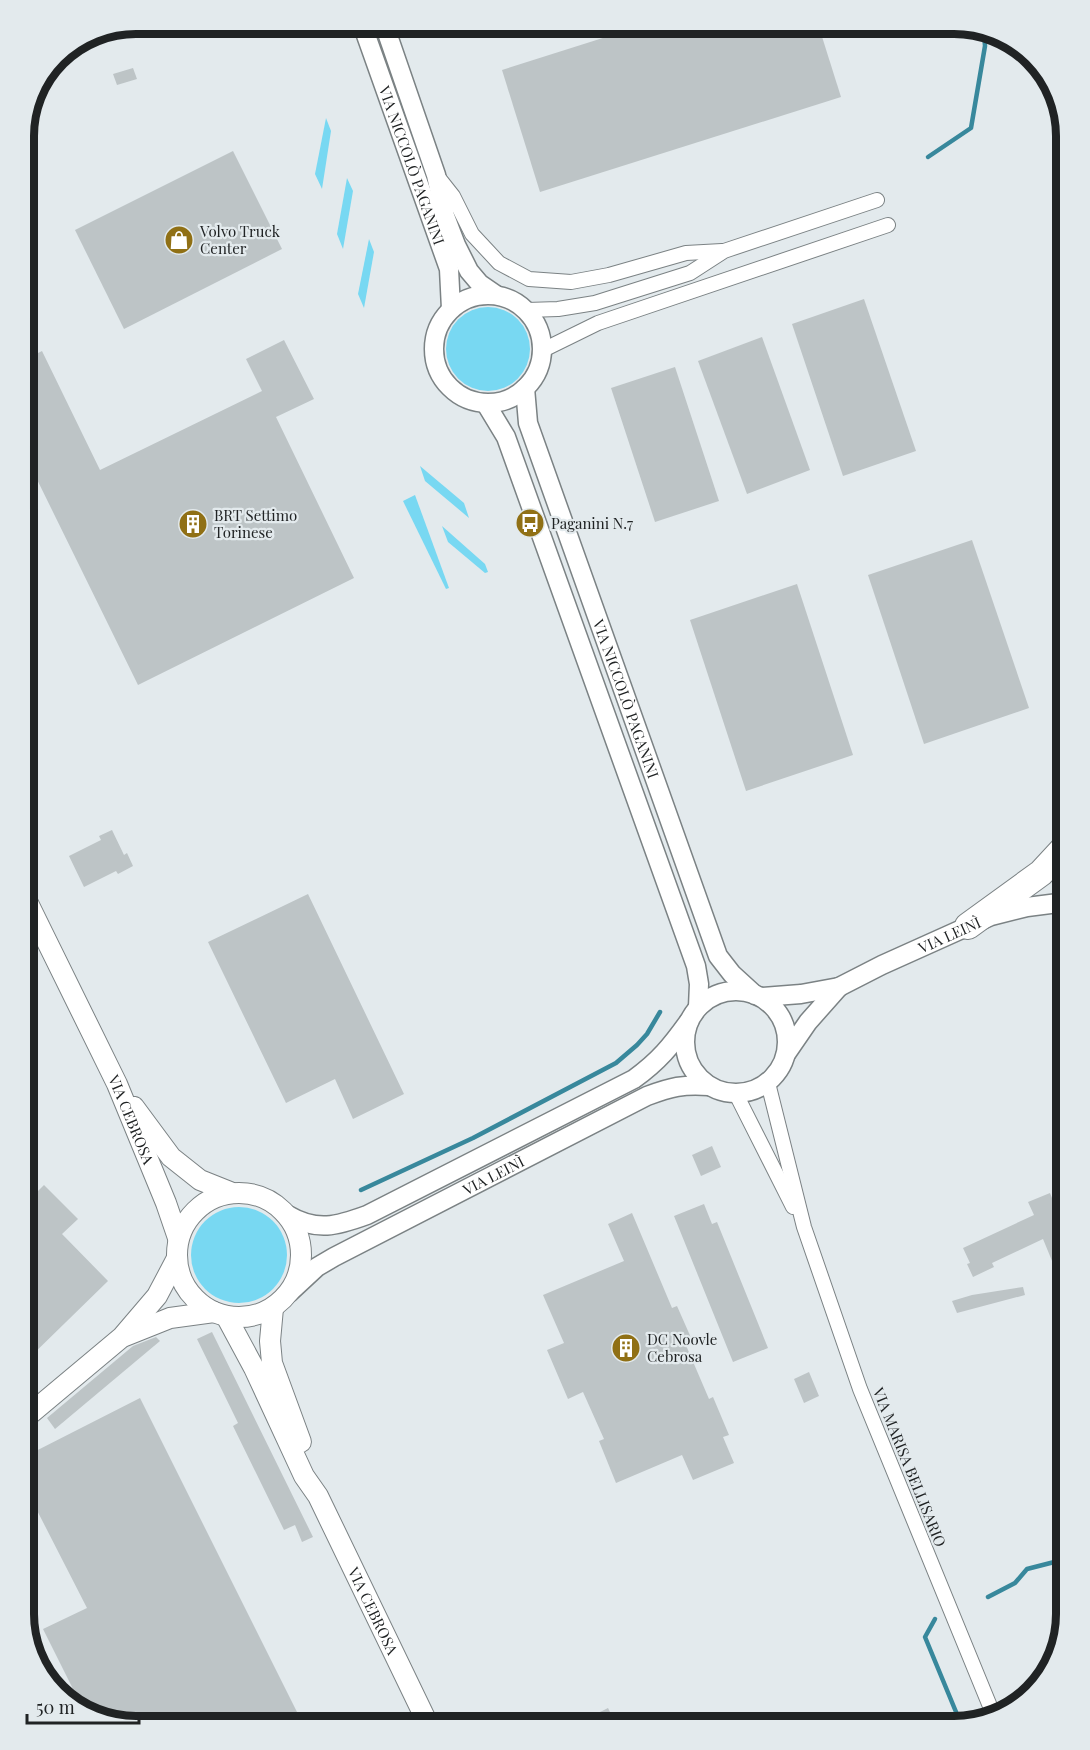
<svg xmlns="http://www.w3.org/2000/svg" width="1090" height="1750" font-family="'Playfair Display',serif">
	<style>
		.green { fill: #78d8f2 }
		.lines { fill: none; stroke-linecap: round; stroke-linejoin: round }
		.stream { stroke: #38889c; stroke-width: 4.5 }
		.building { fill: #bdc4c6 }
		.minor-casing { stroke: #7b8284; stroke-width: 16 }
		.tertiary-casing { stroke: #7b8284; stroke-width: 21 }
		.secondary-casing { stroke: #7b8284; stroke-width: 22 }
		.motorway-casing { stroke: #7b8284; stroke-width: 28 }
		.minor { stroke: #fff; stroke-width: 14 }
		.tertiary { stroke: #fff; stroke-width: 18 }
		.secondary { stroke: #fff; stroke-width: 20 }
		.motorway { stroke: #fff; stroke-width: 26 }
		.labels { text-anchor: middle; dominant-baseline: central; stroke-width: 4.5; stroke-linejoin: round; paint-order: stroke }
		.street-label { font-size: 15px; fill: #202324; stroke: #e3eaed }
		.poi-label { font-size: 15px; fill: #202324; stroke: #e3eaed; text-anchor: start }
		.rim { fill: none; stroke: #202324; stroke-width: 8 }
	</style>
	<rect width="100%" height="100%" fill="#e3eaed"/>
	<!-- green -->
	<g class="green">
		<polygon points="326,118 331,131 322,189 315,174"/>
		<polygon points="347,178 353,191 343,249 337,234"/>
		<polygon points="369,239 374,252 364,308 358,294"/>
		<circle cx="488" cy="349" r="42"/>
		<polygon points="420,466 464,503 469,518 425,481"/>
		<polygon points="415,495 449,588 446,589 403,501"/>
		<polygon points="442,526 485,564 488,572 485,573 448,542"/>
		<circle cx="239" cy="1255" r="48"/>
	</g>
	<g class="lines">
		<!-- stream -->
		<g class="stream">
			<polyline points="928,157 971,128 985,46 984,32"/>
			<polyline points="361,1190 473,1138 616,1063 637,1045 647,1034 660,1012"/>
			<polyline points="988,1597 1015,1583 1027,1569 1066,1559"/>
			<polyline points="935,1619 925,1637 961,1724"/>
		</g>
	</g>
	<!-- building -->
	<g class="building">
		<polygon points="647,24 818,24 841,97 540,192 502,70"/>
		<polygon points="133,68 137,79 117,85 113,74"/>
		<polygon points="233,151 282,249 124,329 75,230"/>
		<polygon points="864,299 916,451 843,476 792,324"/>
		<polygon points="762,337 810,470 747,494 698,361"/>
		<polygon points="284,340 314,399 276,417 354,578 138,685 24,453 24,360 42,351 100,470 262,391 246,359"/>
		<polygon points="675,367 719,501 655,522 611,388"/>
		<polygon points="972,540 1029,708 924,744 868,575"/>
		<polygon points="797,584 853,755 746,791 690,620"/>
		<polygon points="112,830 124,855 127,853 133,866 118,874 116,871 84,887 69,856 101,840 99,836"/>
		<polygon points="308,894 404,1094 353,1119 335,1079 286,1103 208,942"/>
		<polygon points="712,1146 721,1167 701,1176 692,1155"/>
		<polygon points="44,1185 78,1219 62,1234 108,1281 24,1363 24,1205"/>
		<polygon points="1050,1193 1066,1233 1066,1295 1043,1239 992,1263 994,1267 973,1277 967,1264 970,1263 963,1248 1034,1215 1028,1202"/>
		<polygon points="704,1204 712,1224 717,1222 768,1348 733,1362 674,1216"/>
		<polygon points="632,1213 672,1308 677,1306 692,1340 685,1343 709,1399 713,1397 729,1435 723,1437 734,1463 693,1480 682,1455 616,1483 599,1441 604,1439 583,1392 568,1399 547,1350 564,1343 543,1295 624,1261 608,1224"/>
		<polygon points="1023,1287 1025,1295 957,1313 952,1301 972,1295"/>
		<polygon points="212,1332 313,1537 302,1542 295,1525 284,1530 233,1426 238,1423 197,1339"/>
		<polygon points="156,1337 160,1341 55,1429 47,1418 133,1346"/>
		<polygon points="809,1372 819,1396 804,1403 794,1379"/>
		<polygon points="140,1398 304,1726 130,1726 84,1711 43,1629 87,1608 24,1485 24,1457"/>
		<polygon points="24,1550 31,1550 36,1585 24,1596"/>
		<polygon points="608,1708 617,1726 570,1726 602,1711"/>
	</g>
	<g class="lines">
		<!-- minor casing -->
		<g class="minor-casing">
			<g id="minor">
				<polyline points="438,177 453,196 472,234 499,263 529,279 571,282 609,275 686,253 722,251"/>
				<polyline points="527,310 558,309 595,303 690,273 724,251 877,200"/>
				<polyline points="543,350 598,323 888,225"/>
				<polyline points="768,1083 804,1227 860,1389 994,1716"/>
				<polyline points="736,1094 793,1207"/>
			</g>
		</g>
		<!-- tertiary casing -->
		<g class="tertiary-casing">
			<g id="tertiary">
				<path id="s1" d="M362,24l87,245 2,40"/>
				<polyline points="384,24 436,175 445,216 456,245 469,271 480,284 496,295"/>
				<circle cx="488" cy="349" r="54"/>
				<path id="s2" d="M525,388l3,35 190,533 14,18 23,21"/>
				<polyline points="486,404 506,437 696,966 699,984 698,1007"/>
				<circle cx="736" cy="1042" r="51"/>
				<path id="s3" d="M761,997l40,-3 38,-7 43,-22 109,-49 36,-9 39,-5"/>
				<polyline points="786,1054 808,1022 839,987"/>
				<path d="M288,1215c29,17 49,11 79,0l267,-136c25,-18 37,-33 55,-58"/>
				<path id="s4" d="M289,1293l28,-26 17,-10 313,-161c24,-9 36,-12 62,-10"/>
			</g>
		</g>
		<!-- secondary casing -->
		<g class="secondary-casing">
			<g id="secondary">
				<path id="s5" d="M24,895l93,189 49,119 12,35"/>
				<polyline points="134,1107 171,1157 200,1180 230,1192"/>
				<circle cx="239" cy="1255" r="62"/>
				<polyline points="273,1308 270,1341 272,1363 301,1442"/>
				<path id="s6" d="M226,1316l28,52 50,108 14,20 111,230"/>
				<polyline points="125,1336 170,1318 214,1312"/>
				<polyline points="24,1419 122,1337 157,1296 176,1260"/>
			</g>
		</g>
		<!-- motorway casing -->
		<g class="motorway-casing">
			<polyline id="motorway" points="968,926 1041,873 1066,846"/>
		</g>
		<!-- minor -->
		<use href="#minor" class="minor"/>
		<!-- tertiary -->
		<use href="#tertiary" class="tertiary"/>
		<!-- secondary -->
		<use href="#secondary" class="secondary"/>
		<!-- motorway -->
		<use href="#motorway" class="motorway"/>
	</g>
	<!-- icons -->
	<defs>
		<g id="shop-disc" transform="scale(1.5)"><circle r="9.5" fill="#907015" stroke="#e3eaed"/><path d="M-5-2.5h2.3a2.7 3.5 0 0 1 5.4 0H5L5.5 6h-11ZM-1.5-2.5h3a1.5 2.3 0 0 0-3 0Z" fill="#fff"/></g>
		<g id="bus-disc" transform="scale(1.5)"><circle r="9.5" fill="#907015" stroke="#e3eaed"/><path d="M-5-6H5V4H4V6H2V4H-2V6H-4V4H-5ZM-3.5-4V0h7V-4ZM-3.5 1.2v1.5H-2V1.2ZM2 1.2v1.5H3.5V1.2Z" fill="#fff"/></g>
		<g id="building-disc" transform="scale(1.5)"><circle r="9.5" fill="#907015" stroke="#e3eaed"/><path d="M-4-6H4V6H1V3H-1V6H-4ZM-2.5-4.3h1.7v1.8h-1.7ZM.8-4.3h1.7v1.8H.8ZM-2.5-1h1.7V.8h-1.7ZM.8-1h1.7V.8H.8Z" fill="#fff"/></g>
	</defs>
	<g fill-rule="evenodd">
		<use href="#shop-disc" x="179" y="240"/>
		<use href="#bus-disc" x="530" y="523"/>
		<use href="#building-disc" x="193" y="524"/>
		<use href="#building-disc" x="626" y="1348"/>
	</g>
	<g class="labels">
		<!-- street labels -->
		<g class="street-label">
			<text stroke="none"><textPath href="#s1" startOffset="150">VIA NICCOLÒ PAGANINI</textPath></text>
			<text stroke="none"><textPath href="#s2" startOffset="328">VIA NICCOLÒ PAGANINI</textPath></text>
			<text stroke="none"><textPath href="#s3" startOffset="201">VIA LEINÌ</textPath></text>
			<text stroke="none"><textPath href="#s5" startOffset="249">VIA CEBROSA</textPath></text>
			<text stroke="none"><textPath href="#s4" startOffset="237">VIA LEINÌ</textPath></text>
			<text transform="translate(910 1467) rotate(68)">VIA MARISA BELLISARIO</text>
			<text stroke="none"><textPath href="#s6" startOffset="330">VIA CEBROSA</textPath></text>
		</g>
		<!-- poi labels -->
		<g class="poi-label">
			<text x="200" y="231">Volvo Truck<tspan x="200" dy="17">Center</tspan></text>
			<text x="214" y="515">BRT Settimo<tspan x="214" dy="17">Torinese</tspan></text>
			<text x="551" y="523">Paganini N.7</text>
			<text x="647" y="1339">DC Noovle<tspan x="647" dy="17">Cebrosa</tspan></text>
		</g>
	</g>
	<!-- crop -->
	<path d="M0 0H1090V1750H0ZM136 34H954A102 102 0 0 1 1056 136V1614A102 102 0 0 1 954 1716H136A102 102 0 0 1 34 1614V136A102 102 0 0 1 136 34Z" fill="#e3eaed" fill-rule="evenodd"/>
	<path class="rim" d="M136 34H954A102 102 0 0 1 1056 136V1614A102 102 0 0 1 954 1716H136A102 102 0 0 1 34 1614V136A102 102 0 0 1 136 34Z"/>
	<!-- scale -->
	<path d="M27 1714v9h112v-9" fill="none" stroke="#202324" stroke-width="3"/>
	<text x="36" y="1714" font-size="18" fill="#202324" stroke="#e3eaed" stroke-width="4.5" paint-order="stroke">50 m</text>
</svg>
